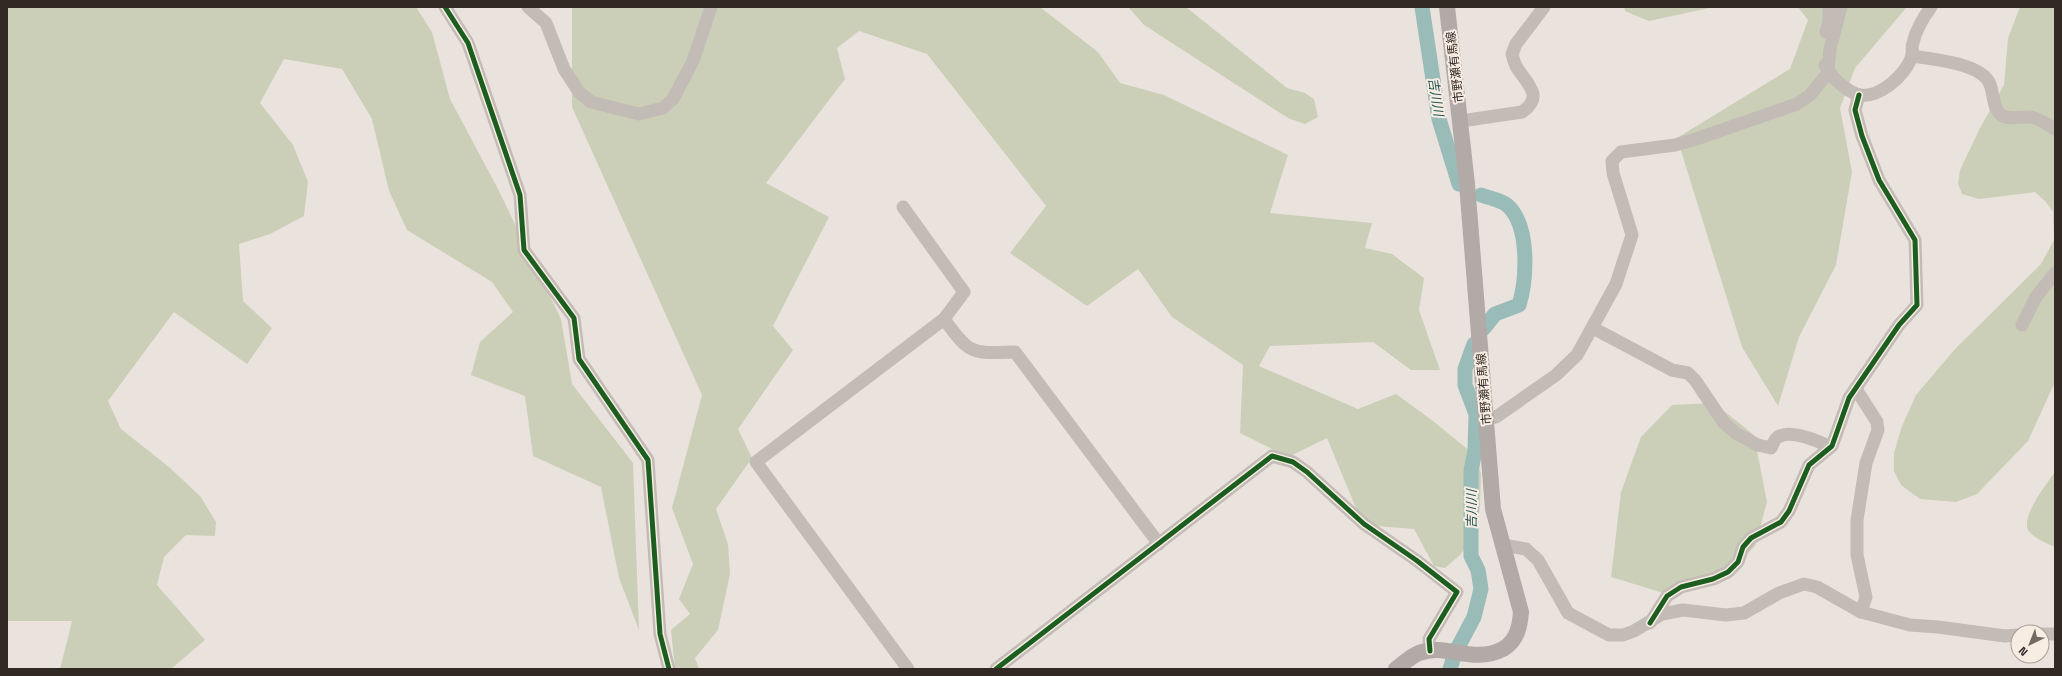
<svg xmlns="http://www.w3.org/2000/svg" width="2062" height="676" font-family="'Space Grotesk','Noto Sans JP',sans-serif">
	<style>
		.green { fill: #cccfb7 }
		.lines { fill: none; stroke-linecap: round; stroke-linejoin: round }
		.river { stroke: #9abcb9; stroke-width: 15 }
		.minor { stroke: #c3bbb6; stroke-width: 13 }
		.major { stroke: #b1aaa6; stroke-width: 16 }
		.cycleway-casing { stroke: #f8ede3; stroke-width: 8 }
		.cycleway { stroke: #1b5e20; stroke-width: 5 }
		.labels { text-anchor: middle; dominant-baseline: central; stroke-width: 4; stroke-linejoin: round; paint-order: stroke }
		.street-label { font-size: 12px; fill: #322925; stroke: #f8ede3 }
		.water-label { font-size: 13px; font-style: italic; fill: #1d5252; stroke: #f8ede3 }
	</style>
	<rect width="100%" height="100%" fill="#eae3dd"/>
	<!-- green -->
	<g class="green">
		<polygon points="7,7 416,7 432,32 450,99 498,189 561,319 572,384 633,463 639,630 619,578 601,487 533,456 525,396 471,375 480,342 513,312 492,282 407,230 389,191 372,119 342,69 284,59 260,103 293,145 308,182 304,216 270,234 239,244 243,301 272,328 247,364 174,312 108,401 121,429 169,467 200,496 216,522 215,536 186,535 164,557 157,585 205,640 171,669 60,669 72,621 7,621"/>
		<polygon points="572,7 1040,7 1098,52 1120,83 1164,95 1288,155 1270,213 1372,223 1365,248 1392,254 1424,278 1419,310 1440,370 1411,370 1373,342 1270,346 1259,366 1358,409 1396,394 1433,421 1476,456 1481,474 1480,507 1475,536 1460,555 1445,568 1434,566 1414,529 1363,525 1327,438 1288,457 1240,433 1243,365 1172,317 1138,269 1087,306 1010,253 1046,206 927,54 859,31 837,48 845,79 766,183 829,217 773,326 793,350 738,429 752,458 716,509 728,544 730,574 718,630 695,658 699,669 675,669 671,630 690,614 679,599 693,564 672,508 702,395 572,107"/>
		<polygon points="1123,7 1186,7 1287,88 1305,93 1314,99 1318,117 1305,124 1288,118 1144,25 1129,8"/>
		<polygon points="1624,7 1714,7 1649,21 1625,11"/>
		<polygon points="1798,7 1907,7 1855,68 1840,108 1852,172 1836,265 1799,337 1778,406 1742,347 1677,138 1790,69 1808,20"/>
		<polygon points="2020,7 2055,7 2055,382 2028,441 1977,494 1956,502 1920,499 1901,485 1894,471 1894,453 1902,426 1916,395 1955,349 2041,264 2054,240 2053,212 2046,202 2035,192 1979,199 1962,194 1958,184 1960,170 1980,128 2004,85 2008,38"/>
		<polygon points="1714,403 1754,435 1767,502 1755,546 1720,582 1670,595 1611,577 1621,492 1641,437 1672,405"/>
		<path d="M2055,472v75c-7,-3 -23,-10 -27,-17 -7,-14 19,-47 27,-58z"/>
	</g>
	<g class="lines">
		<!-- river -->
		<g class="river">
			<polyline points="1422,7 1439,119 1459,184"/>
			<path d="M1481,195c8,3 20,5 26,10 23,20 20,74 12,100l-24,9 -11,14"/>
			<polyline points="1450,669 1455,653 1474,617 1481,589 1478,570 1471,556 1471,471 1475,451 1476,414 1465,385 1465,369 1474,344"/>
		</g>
		<!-- minor -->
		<g class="minor">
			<polyline points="445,7 468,43 520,195 524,250 574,318 579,359 648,460 660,634 669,669"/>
			<polyline points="528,7 546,23 564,69 579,92 591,102 639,114 663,108 673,99 693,61 711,7"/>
			<polyline points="1826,32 1829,21 1829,7"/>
			<path d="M1912,56c20,3 66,7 77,26 5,10 3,24 11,32 8,7 21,2 30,3 9,1 18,8 25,12"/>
			<path d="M1825,65c5,11 19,24 31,29 21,7 51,-19 56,-39 1,-4 -1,-8 1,-12 3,-14 10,-25 18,-36"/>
			<path d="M1461,121l61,-9c24,-16 3,-30 -6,-46 -2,-4 -3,-8 -4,-12l4,-10 28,-37"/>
			<polyline points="903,207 964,292 944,319 756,462 908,669"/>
			<path d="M944,319c27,37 27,34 71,33l144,192"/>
			<polyline points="2022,325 2036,297 2055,273"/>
			<path d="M1593,328l79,42 16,3 7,7 29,43 13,11 21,11 13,3c2,-3 3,-9 7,-11 12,-8 41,4 52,10"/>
			<polyline points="1856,389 1877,422 1878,430 1866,463 1857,520 1857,555 1866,597 1861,612"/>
			<polyline points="1487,419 1496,417 1556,375 1577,355 1616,284 1632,235 1613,173 1612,161 1621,152 1675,145 1696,139 1797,104 1810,95 1828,73 1830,49 1841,7"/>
			<polyline points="1504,545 1526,549 1538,560 1568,613 1609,635 1623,635 1634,631 1662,614 1683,610 1726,615 1744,613 1779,593 1804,584 1817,587 1861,612 1910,625 1938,627 2005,636 2018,635"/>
			<polyline points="1650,623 1667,596 1681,587 1713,579 1728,572 1738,562 1743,547 1751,538 1781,522 1789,511 1809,465 1832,446 1849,398 1899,325 1917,305 1915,240 1879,180 1862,136 1855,110 1859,95"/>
			<polyline points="2042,634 2055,634"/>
			<polyline points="996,669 1272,456 1293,462 1307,472 1364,524 1416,560 1457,592 1429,639 1430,651"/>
		</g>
		<!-- major -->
		<path class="major" d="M1396,669c7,-5 15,-13 23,-16 27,-11 53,12 84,-4 14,-8 17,-23 18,-37l-28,-103 -26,-325 -20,-177"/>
		<!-- cycleway casing -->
		<g class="cycleway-casing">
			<g id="cycleway">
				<polyline points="445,7 468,43 520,195 524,250 574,318 579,359 648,460 660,634 669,669"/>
				<polyline points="1650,623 1667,596 1681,587 1713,579 1728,572 1738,562 1743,547 1751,538 1781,522 1789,511 1809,465 1832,446 1849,398 1899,325 1917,305 1915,240 1879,180 1862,136 1855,110 1859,95"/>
				<polyline points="996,669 1272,456 1293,462 1307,472 1364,524 1416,560 1457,592 1429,639 1430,651"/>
			</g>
		</g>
		<!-- cycleway -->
		<use href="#cycleway" class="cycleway"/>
	</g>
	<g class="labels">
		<!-- street labels -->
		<g class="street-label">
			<text transform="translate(1455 67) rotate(-97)">市野瀬有馬線</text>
			<text transform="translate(1484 389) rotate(-95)">市野瀬有馬線</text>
		</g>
		<!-- water labels -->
		<g class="water-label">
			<text transform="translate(1436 97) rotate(81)">吉川川</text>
			<text transform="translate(1471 509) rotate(-90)">吉川川</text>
		</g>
	</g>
	<!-- border -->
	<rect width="2062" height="676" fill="none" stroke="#322925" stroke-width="16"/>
	<!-- north arrow -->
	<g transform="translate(2030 644) rotate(223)"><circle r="19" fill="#f8ede3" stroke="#a99f97"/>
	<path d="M0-3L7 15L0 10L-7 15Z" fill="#726a65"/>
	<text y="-6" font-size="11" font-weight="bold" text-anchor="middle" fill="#322925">N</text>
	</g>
</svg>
